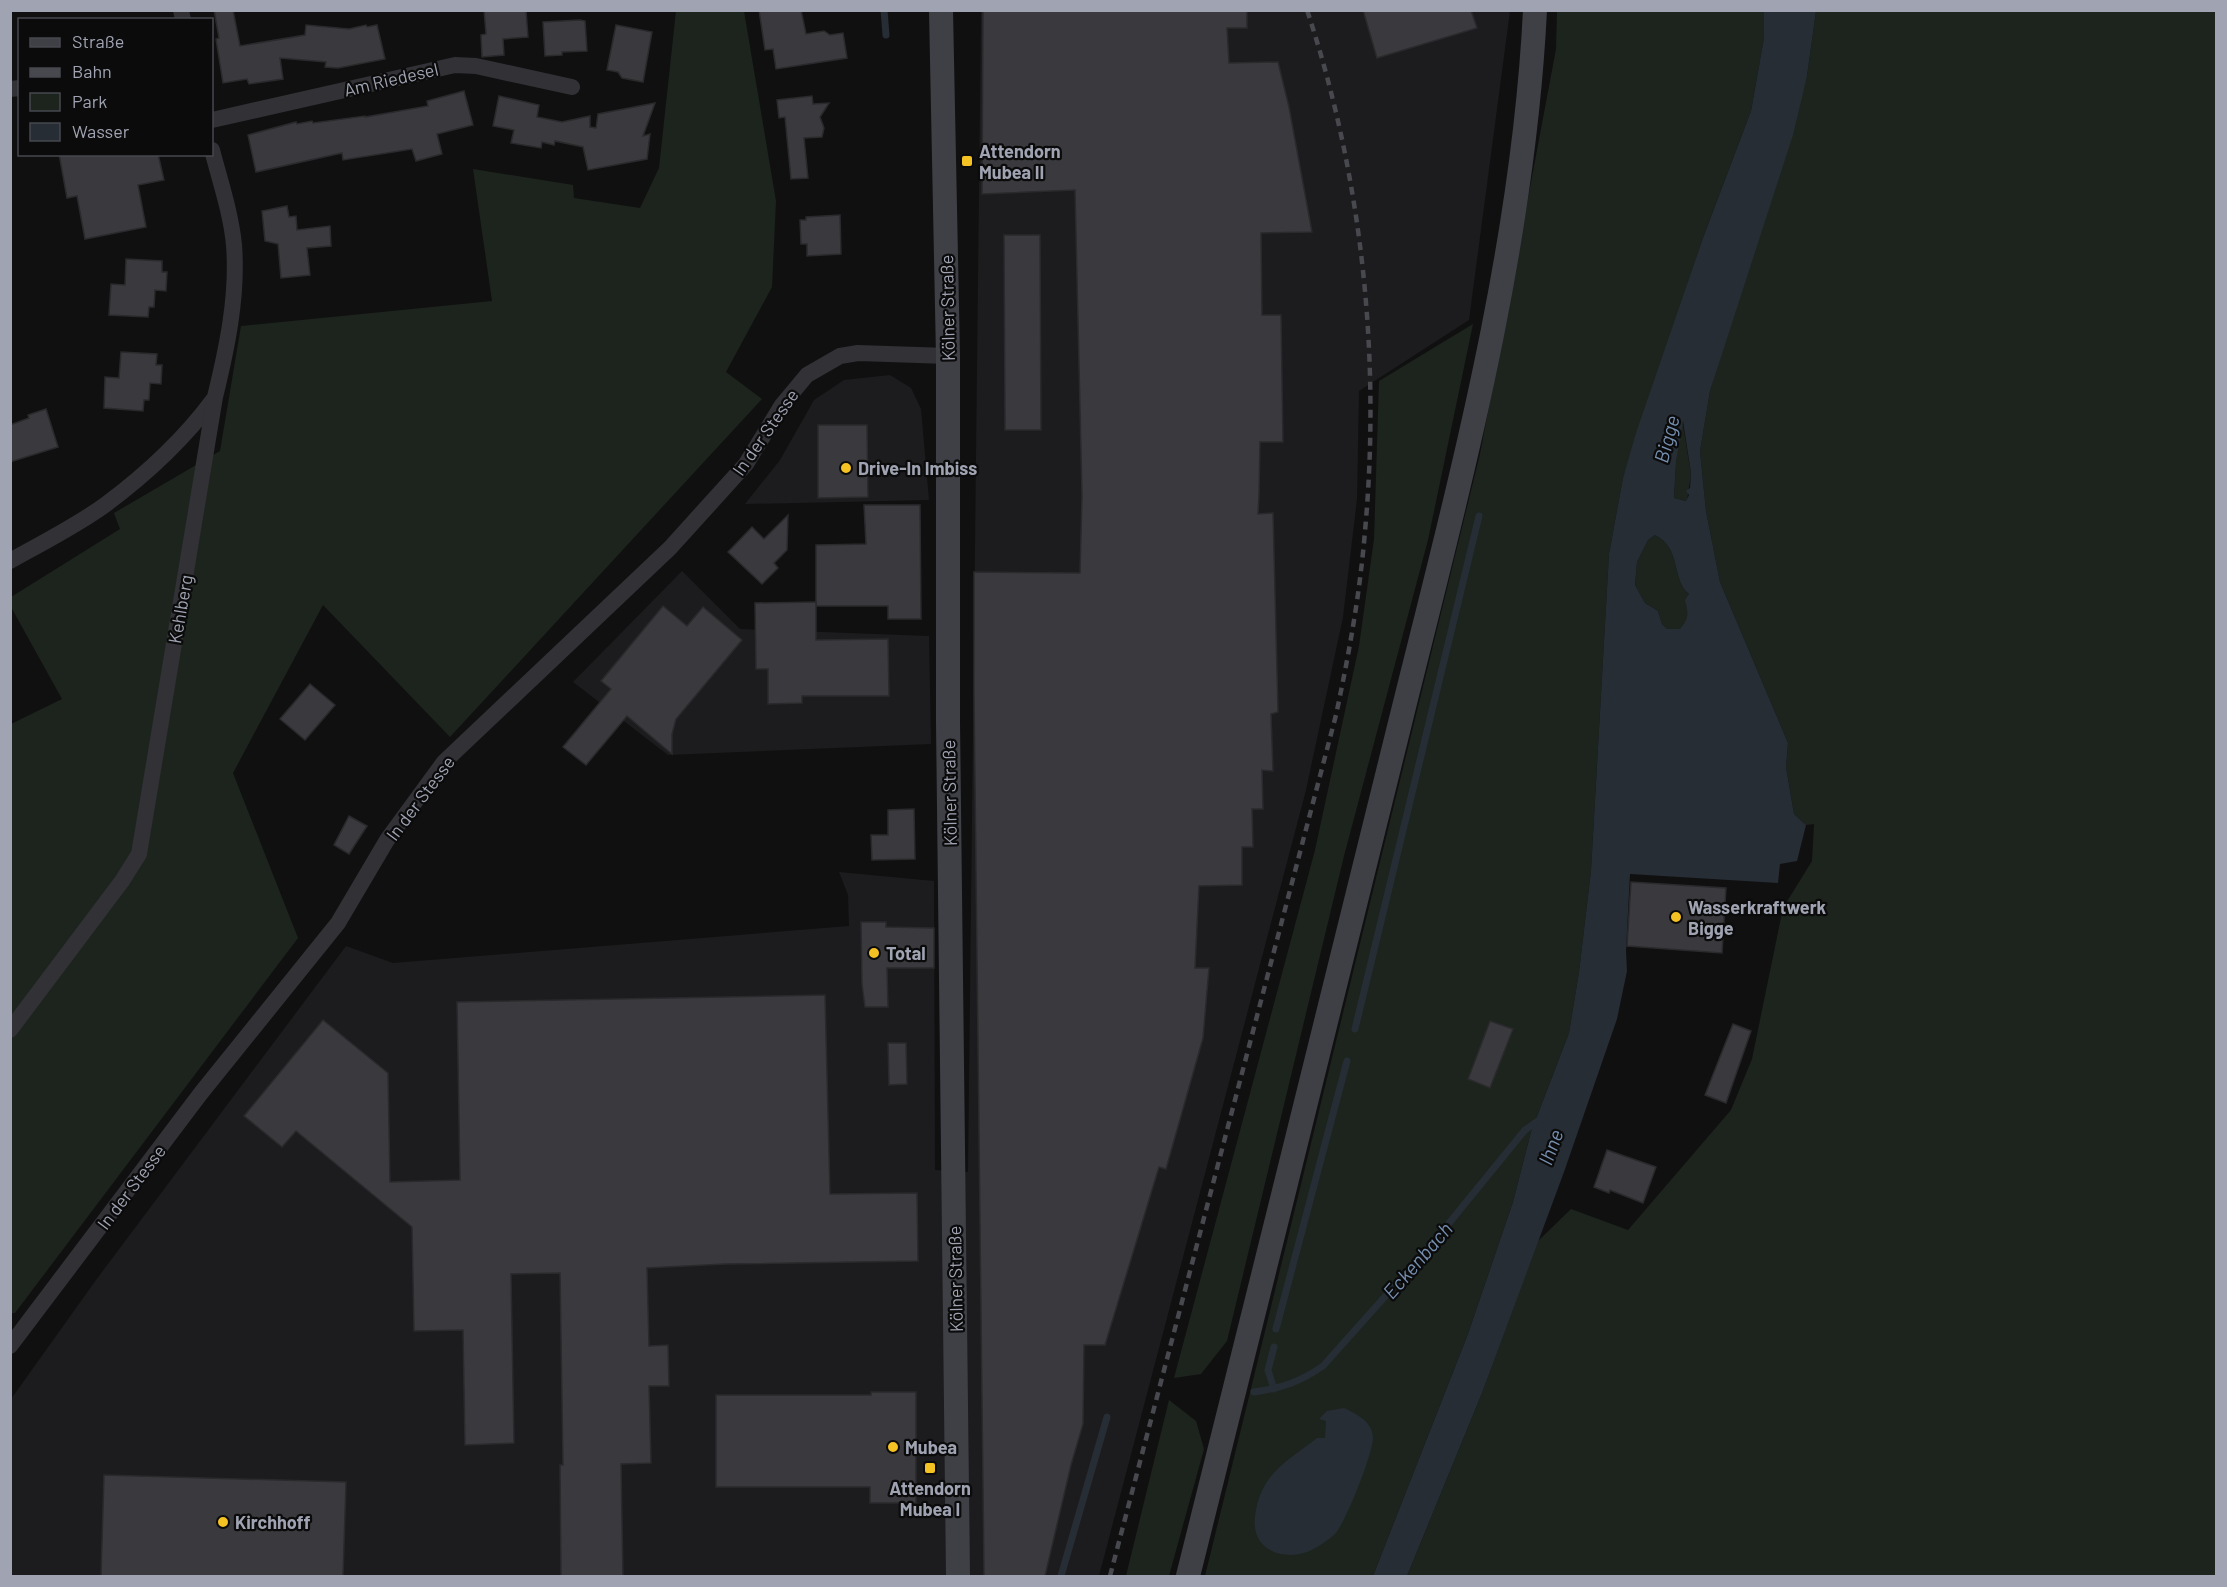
<svg xmlns="http://www.w3.org/2000/svg" width="2227" height="1587" font-family="Barlow,sans-serif">
	<style>
		.built { fill: #1c1c1e }
		.green { fill: #1c241d }
		.water { fill: #262d35; fill-rule: evenodd }
		.lines { fill: none; stroke-linecap: round; stroke-linejoin: round }
		.stream { stroke: #262d35; stroke-width: 7 }
		.building { fill: #3a3a3e; stroke: #2a2a2d; stroke-width: 1.5 }
		.street { stroke: #313136; stroke-width: 16 }
		.secondary { stroke: #3f4046; stroke-width: 24 }
		.rail { stroke: #48494f; stroke-width: 4.5; stroke-dasharray: 8 6; stroke-linecap: butt }
		.poi-dot { fill: #f5c224; stroke: #0b0b0c; stroke-width: 2 }
		.labels { text-anchor: middle; dominant-baseline: central; stroke-width: 4.5; stroke-linejoin: round; paint-order: stroke }
		.street-label { font-size: 18px; fill: #a0a4b2; stroke: #0b0b0c }
		.poi-label { font-size: 18px; font-weight: bold; fill: #a0a4b2; stroke: #0b0b0c; text-anchor: start }
		.water-label { font-size: 20px; font-style: italic; fill: #768faf; stroke: #0b0b0c }
	</style>
	<rect width="100%" height="100%" fill="#101011"/>
	<!-- built -->
	<g class="built">
		<polygon points="981,11 1510,11 1469,320 1359,391 1357,499 1343,617 1306,790 1099,1576 11,1576 11,1399 96,1280 346,946 393,963 849,926 848,895 839,872 934,881 935,1170 968,1172"/>
		<polygon points="890,375 911,388 921,409 929,500 745,504 780,460 814,400 844,380"/>
		<polygon points="682,571 740,629 929,636 931,744 668,755 573,682"/>
	</g>
	<!-- green -->
	<g class="green">
		<polygon points="676,11 744,11 776,201 772,287 726,372 762,399 450,737 323,605 233,773 298,938 15,1313 11,1313 11,724 62,699 11,607 11,597 120,529 114,513 220,451 241,326 492,301 473,169 573,185 574,198 640,208 659,168"/>
		<polygon points="1557,11 1764,11 1764,38 1751,111 1703,238 1623,478 1609,554 1591,871 1579,972 1569,1033 1531,1132 1513,1202 1468,1334 1373,1576 1205,1576 1480,454 1556,49"/>
		<polygon points="1816,11 2216,11 2216,1576 1407,1576 1482,1393 1537,1242 1571,1209 1628,1230 1731,1110 1752,1059 1783,908 1812,861 1814,824 1806,825 1794,814 1786,767 1788,743 1720,582 1706,511 1700,451 1710,391 1807,76"/>
		<polygon points="1473,324 1428,540 1344,856 1227,1341 1201,1374 1174,1378 1315,850 1359,646 1374,539 1379,381"/>
		<polygon points="1682,419 1691,474 1687,501 1674,498 1676,462"/>
		<path d="M1655,535c27,13 16,45 34,59l-3,11 3,6 -3,11 -5,7h-14l-5,-5 -4,-13 -13,-8 -10,-18 2,-23 11,-22z"/>
		<polygon points="1169,1400 1196,1421 1204,1449 1169,1576 1126,1576"/>
	</g>
	<!-- water -->
	<g class="water">
		<path d="M1764,11h52l-9,65 -14,59 -83,256 -10,60 6,60 14,71 68,161 -2,24 8,47 12,11 -9,36 -17,3 -2,19 -148,-9 -4,77 1,20 -10,48 -53,153 -82,221 -75,183h-34l95,-242 45,-132 18,-70 38,-99 10,-61 12,-101 18,-317 14,-76 13,-45 67,-195 48,-127 13,-73zM1683,421l8,52 -1,15 -4,3 3,4 -3,6 -12,-3 2,-36zM1655,535c27,13 16,45 34,59l-4,6c3,12 5,18 -5,29h-13l-5,-5 -4,-13 -13,-8 -10,-18 2,-23 11,-22z"/>
		<path d="M1344,1408c13,6 29,14 29,30 0,15 -28,87 -39,97 -7,6 -19,14 -27,17 -26,9 -56,-3 -52,-35 5,-43 31,-55 62,-79h8l1,-17 -7,-2 8,-8z"/>
	</g>
	<g class="lines">
		<!-- stream -->
		<g class="stream">
			<polyline points="884,10 886,35"/>
			<polyline points="1355,1029 1479,516"/>
			<polyline points="1276,1329 1347,1061"/>
			<polyline points="1274,1389 1268,1370 1274,1347"/>
			<path d="M1254,1392c28,-4 46,-10 69,-26l109,-122 93,-114 16,-11"/>
			<polyline points="1061,1576 1107,1417"/>
		</g>
	</g>
	<!-- building -->
	<g class="building">
		<polygon points="214,10 233,10 240,46 305,35 306,25 349,29 366,25 367,27 377,25 385,59 338,68 325,67 326,62 280,58 283,79 249,84 247,79 223,83 216,39 219,38"/>
		<polygon points="484,10 526,10 528,37 503,39 504,55 482,57 481,35 486,34"/>
		<polygon points="759,10 801,10 806,34 824,31 830,35 843,33 847,58 776,69 773,49 765,50"/>
		<polygon points="983,10 1247,10 1247,28 1227,28 1229,63 1278,62 1289,107 1312,232 1261,233 1262,315 1281,315 1283,442 1260,442 1259,494 1258,514 1273,513 1278,712 1271,714 1273,771 1262,770 1263,809 1252,809 1253,847 1242,847 1242,885 1199,886 1195,968 1209,968 1203,1038 1166,1169 1159,1167 1105,1345 1084,1345 1083,1424 1071,1465 1045,1576 984,1576 974,693 974,572 1080,573 1082,496 1075,190 982,194"/>
		<polygon points="1363,10 1471,10 1477,28 1377,58"/>
		<polygon points="580,20 585,21 587,51 562,52 562,55 545,56 543,22"/>
		<polygon points="616,25 652,32 643,82 622,78 618,72 607,70"/>
		<polygon points="464,91 473,125 437,134 442,154 416,161 412,149 343,160 342,153 256,172 248,135 296,122 297,124 312,121 313,123 365,116 365,117 428,106 427,101"/>
		<polygon points="499,96 539,105 537,117 562,122 590,116 590,127 596,128 598,114 655,103 643,136 650,134 647,159 588,170 583,147 555,141 554,145 542,142 541,148 511,143 514,130 493,126"/>
		<polygon points="812,96 813,104 829,103 820,117 824,128 822,137 804,138 808,178 791,179 785,117 779,118 777,100"/>
		<polygon points="59,154 158,154 164,180 138,185 146,227 85,239 77,196 67,198"/>
		<polygon points="287,206 289,217 296,216 297,230 330,226 331,246 307,248 310,275 281,278 278,244 265,241 262,211"/>
		<polygon points="840,215 841,254 807,256 807,244 801,244 800,220 806,220 806,217"/>
		<polygon points="1004,235 1040,235 1041,430 1005,430"/>
		<polygon points="126,259 162,261 162,272 167,272 166,291 155,290 154,307 149,307 148,317 109,315 111,284 125,285"/>
		<polygon points="121,352 157,354 156,365 162,365 161,384 150,383 149,400 144,400 143,411 104,408 105,377 119,378"/>
		<polygon points="46,409 58,447 10,462 10,425 29,418 28,415"/>
		<polygon points="818,425 867,425 868,497 818,498"/>
		<polygon points="864,505 920,505 921,619 888,619 888,606 816,606 816,545 866,544"/>
		<polygon points="788,515 787,550 774,563 778,568 762,584 728,552 752,527 764,539"/>
		<polygon points="816,602 816,640 888,639 889,696 802,696 802,703 768,704 768,669 756,669 755,603"/>
		<polygon points="663,606 687,626 703,607 742,640 676,719 672,734 672,754 627,716 586,765 563,747 611,689 601,681"/>
		<polygon points="310,684 335,705 305,740 280,719"/>
		<polygon points="914,809 915,859 872,860 871,835 888,835 888,810"/>
		<polygon points="349,816 367,826 349,854 334,845"/>
		<polygon points="1631,882 1726,888 1722,953 1627,946"/>
		<polygon points="861,922 886,922 886,927 934,928 934,968 887,968 888,1007 865,1007 862,984"/>
		<polygon points="825,995 830,1194 917,1193 918,1261 725,1264 647,1268 649,1346 668,1345 669,1386 649,1386 651,1463 621,1464 623,1576 561,1576 560,1465 563,1465 560,1273 511,1274 514,1443 465,1445 463,1330 414,1331 412,1227 296,1131 282,1147 244,1116 323,1020 388,1073 390,1182 460,1180 457,1002"/>
		<polygon points="1490,1021 1513,1029 1490,1088 1468,1079"/>
		<polygon points="1733,1024 1751,1031 1726,1103 1705,1095"/>
		<polygon points="888,1043 906,1043 907,1084 889,1085"/>
		<polygon points="1607,1150 1656,1167 1643,1203 1610,1190 1609,1193 1594,1187"/>
		<polygon points="871,1392 916,1392 916,1503 870,1503 870,1487 716,1487 716,1395 871,1395"/>
		<polygon points="104,1475 346,1482 343,1576 101,1576"/>
	</g>
	<g class="lines">
		<!-- street -->
		<g class="street">
			<polyline points="181,10 183,20"/>
			<polyline points="10,89 20,88"/>
			<polyline points="212,120 455,65 476,66 572,87"/>
			<path d="M10,561c32,-18 66,-35 95,-56 39,-29 79,-66 108,-105"/>
			<path d="M10,1030l112,-149 17,-27 76,-457c12,-49 23,-101 19,-152 -3,-32 -14,-64 -22,-95"/>
			<polyline points="10,1346 201,1093 338,923 387,840 444,762 670,548 746,464 782,405 807,375 840,356 858,353 948,356"/>
		</g>
		<!-- secondary -->
		<g class="secondary">
			<polyline points="941,10 948,356 948,722 958,1576"/>
			<path d="M1188,1576c71,-284 142,-569 212,-853 58,-234 123,-470 135,-713"/>
		</g>
		<!-- rail -->
		<path class="rail" d="M1110,1576l226,-861c13,-61 24,-122 29,-184 16,-174 -3,-355 -58,-521"/>
	</g>
	<!-- markers -->
	<g class="poi-dot">
		<rect x="961" y="155" width="12" height="12" rx="3"/>
		<circle cx="846" cy="468" r="6"/>
		<circle cx="1676" cy="917" r="6"/>
		<circle cx="874" cy="953" r="6"/>
		<circle cx="893" cy="1447" r="6"/>
		<rect x="924" y="1462" width="12" height="12" rx="3"/>
		<circle cx="223" cy="1522" r="6"/>
	</g>
	<g class="labels">
		<!-- street labels -->
		<g class="street-label">
			<text transform="translate(391 79) rotate(-13)">Am Riedesel</text>
			<text transform="translate(947 308) rotate(-91)">Kölner Straße</text>
			<text transform="translate(765 432) rotate(-55)">In der Stesse</text>
			<text transform="translate(180 609) rotate(-80)">Kehlberg</text>
			<text transform="translate(949 793) rotate(-91)">Kölner Straße</text>
			<text transform="translate(420 798) rotate(-53)">In der Stesse</text>
			<text transform="translate(131 1187) rotate(-53)">In der Stesse</text>
			<text transform="translate(955 1279) rotate(-91)">Kölner Straße</text>
		</g>
		<!-- poi labels -->
		<g class="poi-label">
			<text x="979" y="151">Attendorn<tspan x="979" dy="21">Mubea II</tspan></text>
			<text x="858" y="468">Drive-In Imbiss</text>
			<text x="1688" y="907">Wasserkraftwerk<tspan x="1688" dy="21">Bigge</tspan></text>
			<text x="886" y="953">Total</text>
			<text x="905" y="1447">Mubea</text>
			<text x="930" y="1488" text-anchor="middle">Attendorn<tspan x="930" dy="21">Mubea I</tspan></text>
			<text x="235" y="1522">Kirchhoff</text>
		</g>
		<!-- water labels -->
		<g class="water-label">
			<text transform="translate(1666 439) rotate(-75)">Bigge</text>
			<text transform="translate(1550 1147) rotate(-70)">Ihne</text>
			<text transform="translate(1417 1260) rotate(-49)">Eckenbach</text>
		</g>
	</g>
	<!-- border -->
	<rect width="2227" height="1587" fill="none" stroke="#a0a4b2" stroke-width="24"/>
	<!-- legend -->
	<rect x="18" y="18" width="195" height="138" fill="#0b0b0c" stroke="#47484e" stroke-width="1.5"/>
	<rect x="30" y="38" width="30" height="9" fill="#3f4046" stroke="#47484e" stroke-width="1.5"/>
	<text x="72" y="48" font-size="18" fill="#a0a4b2">Straße</text>
	<rect x="30" y="68" width="30" height="9" fill="#48494f" stroke="#47484e" stroke-width="1.5"/>
	<text x="72" y="78" font-size="18" fill="#a0a4b2">Bahn</text>
	<rect x="30" y="93" width="30" height="18" fill="#1c241d" stroke="#47484e" stroke-width="1.5"/>
	<text x="72" y="108" font-size="18" fill="#a0a4b2">Park</text>
	<rect x="30" y="123" width="30" height="18" fill="#262d35" stroke="#47484e" stroke-width="1.5"/>
	<text x="72" y="138" font-size="18" fill="#a0a4b2">Wasser</text>
</svg>
